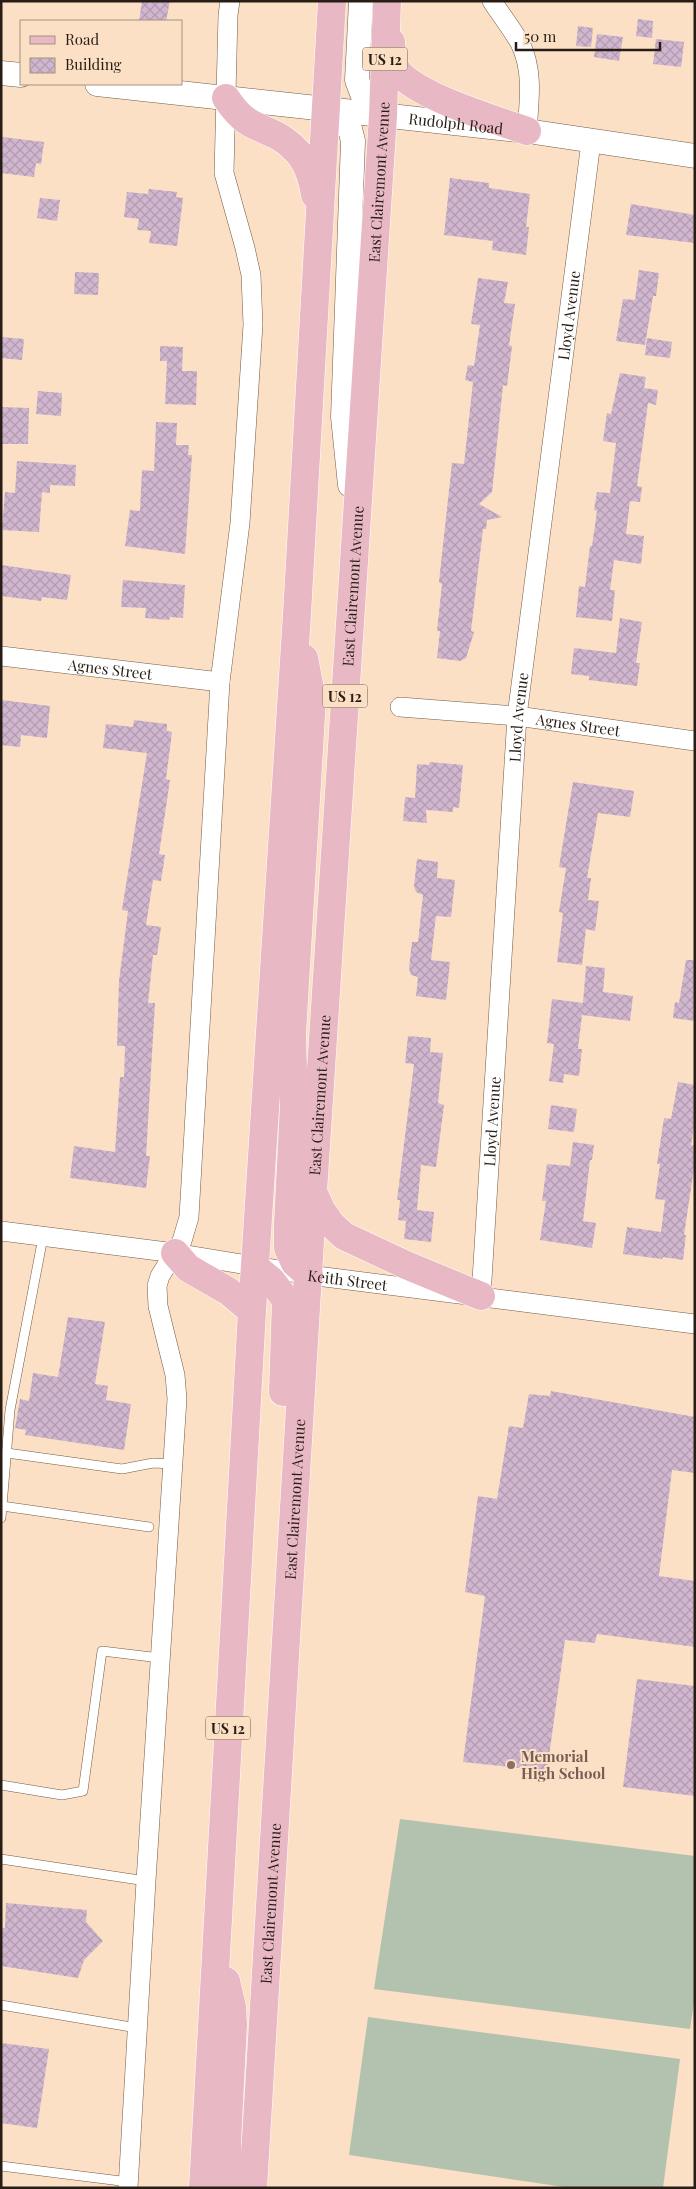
<svg xmlns="http://www.w3.org/2000/svg" width="696" height="2189" font-family="'Playfair Display',serif">
	<style>
		.pitch { fill: #b2c2af }
		.building { fill: url(#building-cross-hatch) }
		.lines { fill: none; stroke-linecap: round; stroke-linejoin: round }
		.service-casing { stroke: #735b45; stroke-width: 10 }
		.minor-casing { stroke: #735b45; stroke-width: 20 }
		.tertiary-casing { stroke: #735b45; stroke-width: 25 }
		.primary-casing { stroke: #fff; stroke-width: 29 }
		.service { stroke: #fff; stroke-width: 9 }
		.minor { stroke: #fff; stroke-width: 19 }
		.tertiary { stroke: #fff; stroke-width: 24 }
		.primary { stroke: #e9b8c5; stroke-width: 28 }
		.education-dot { fill: #8d6e63; stroke: #fbe0c6; stroke-width: 2 }
		.labels { text-anchor: middle; dominant-baseline: central; stroke-width: 4; stroke-linejoin: round; paint-order: stroke }
		.shield { fill: #fbe0c6; stroke: #675849; stroke-width: 1 }
		.shield-label { font-size: 14px; font-weight: bold; fill: #271d14 }
		.street-label { font-size: 15px; fill: #271d14; stroke: #fbe0c6 }
		.education-label { font-size: 15px; font-weight: bold; fill: #785e54; stroke: #fbe0c6; text-anchor: start }
	</style>
	<defs>
		<pattern id="building-cross-hatch" width="8" height="8" patternUnits="userSpaceOnUse" patternTransform="scale(1.25)"><rect width="8" height="8" fill="#d0b6ce"/><path d="M0 0l8 8M0 8l8-8" fill="none" stroke="#b39cb0"/></pattern>
	</defs>
	<rect width="100%" height="100%" fill="#fbe0c6"/>
	<!-- pitch -->
	<g class="pitch">
		<polygon points="400,1819 695,1856 695,1996 690,2029 374,1989"/>
		<polygon points="368,2017 680,2059 663,2188 571,2188 349,2155"/>
	</g>
	<!-- building -->
	<g class="building">
		<polygon points="142,1 170,1 166,21 139,21"/>
		<polygon points="638,19 653,21 652,38 636,36"/>
		<polygon points="578,26 593,28 591,47 576,46"/>
		<polygon points="597,34 623,37 619,61 594,57"/>
		<polygon points="656,39 684,42 681,67 653,64"/>
		<polygon points="2,137 44,142 41,164 36,163 34,177 1,173"/>
		<polygon points="450,178 489,183 489,188 530,194 526,227 529,227 526,255 492,250 493,241 444,235"/>
		<polygon points="149,189 177,192 176,197 183,198 177,246 149,243 151,231 137,230 139,219 124,217 127,192 148,194"/>
		<polygon points="40,198 60,200 57,221 37,218"/>
		<polygon points="631,204 695,215 695,243 626,235"/>
		<polygon points="639,270 659,273 656,296 653,296 645,345 616,341 623,299 635,300"/>
		<polygon points="75,272 99,273 98,295 74,294"/>
		<polygon points="478,278 508,282 504,303 515,304 509,345 512,346 507,386 503,385 492,492 479,504 502,517 487,520 486,529 483,529 471,631 474,632 466,658 460,661 437,658 440,631 437,631 442,584 439,582 452,463 464,464 473,382 465,380 468,365 474,366 480,325 471,324"/>
		<polygon points="1,337 24,339 22,360 1,358"/>
		<polygon points="647,338 672,342 670,358 645,355"/>
		<polygon points="160,346 183,347 182,371 197,371 196,405 165,404 167,361 160,361"/>
		<polygon points="620,373 646,377 644,388 658,390 656,405 648,403 637,486 642,487 640,502 630,501 626,534 644,536 641,564 614,560 610,590 615,590 612,621 576,617 579,586 585,587 590,546 592,546 597,511 594,510 597,492 610,493 616,443 603,441 607,413 611,414"/>
		<polygon points="38,391 62,393 61,416 36,414"/>
		<polygon points="1,407 29,408 28,444 1,444"/>
		<polygon points="156,422 177,423 176,445 189,445 188,455 192,455 185,554 125,546 130,510 140,511 142,470 154,471"/>
		<polygon points="17,461 76,465 75,486 50,485 50,493 42,492 39,532 2,530 5,492 15,493"/>
		<polygon points="1,565 71,575 67,600 42,597 41,601 1,596"/>
		<polygon points="123,580 185,585 183,618 170,617 169,620 145,618 146,608 121,607"/>
		<polygon points="620,618 642,622 636,663 640,663 637,686 589,680 589,676 571,674 574,648 616,653"/>
		<polygon points="1,700 50,706 47,738 21,735 20,747 1,745"/>
		<polygon points="134,720 167,724 167,731 172,732 166,779 170,780 159,854 165,855 161,881 153,880 146,925 161,927 157,955 153,955 148,1003 155,1003 146,1156 150,1156 146,1188 70,1178 74,1146 115,1152 120,1077 124,1077 125,1046 117,1046 119,981 128,911 122,910 147,753 103,748 106,724 133,727"/>
		<polygon points="430,762 463,765 459,808 453,807 453,812 426,810 427,823 403,821 405,797 415,798 417,764 429,765"/>
		<polygon points="573,782 634,791 630,817 598,813 587,878 591,878 588,900 599,901 595,931 586,929 582,965 557,962 563,913 559,912 566,868 559,867"/>
		<polygon points="417,859 438,862 437,878 455,880 451,917 436,916 431,960 450,962 446,1000 416,996 418,977 411,975 409,968 412,942 418,942 423,895 416,892 414,886"/>
		<polygon points="686,960 695,960 695,1021 673,1018 675,1002 679,1003"/>
		<polygon points="586,966 605,968 603,992 633,996 630,1021 582,1015 578,1049 582,1049 579,1076 564,1074 563,1083 549,1081 554,1044 547,1043 552,999 583,1003"/>
		<polygon points="408,1036 431,1038 430,1052 443,1053 438,1103 444,1105 436,1167 421,1165 417,1210 434,1212 431,1242 404,1239 406,1221 398,1220 400,1200 397,1200 414,1064 405,1063"/>
		<polygon points="678,1082 695,1085 695,1122 691,1145 695,1146 695,1161 684,1235 686,1235 683,1260 663,1257 662,1259 623,1254 627,1227 661,1232 665,1200 655,1199 660,1164 657,1164 664,1118 671,1119"/>
		<polygon points="551,1105 577,1109 574,1132 548,1129"/>
		<polygon points="573,1142 594,1145 592,1160 590,1160 583,1221 596,1223 592,1248 540,1240 546,1201 542,1201 547,1164 570,1166"/>
		<polygon points="68,1317 105,1322 95,1384 108,1386 106,1400 131,1404 124,1450 25,1435 26,1430 15,1428 20,1399 29,1401 33,1373 58,1377"/>
		<polygon points="551,1391 695,1417 695,1473 672,1470 659,1576 695,1581 695,1647 597,1634 595,1643 565,1640 547,1771 463,1762 485,1596 465,1592 478,1496 497,1499 509,1426 523,1428 529,1394 550,1396"/>
		<polygon points="637,1679 695,1686 695,1796 623,1787"/>
		<polygon points="6,1903 87,1910 86,1922 103,1941 84,1960 78,1978 1,1966 1,1928 5,1928"/>
		<polygon points="1,2043 49,2049 37,2128 1,2123"/>
	</g>
	<g class="lines">
		<!-- service casing -->
		<g class="service-casing">
			<g id="service">
				<polyline points="7,1453 122,1469 153,1463 173,1464"/>
				<polyline points="2,1506 149,1527"/>
				<polyline points="1,1518 10,1410 43,1237"/>
				<polyline points="1,1785 62,1795 83,1791 102,1651 160,1658"/>
				<polyline points="1,1859 146,1881"/>
				<polyline points="1,2005 137,2028"/>
				<polyline points="1,2166 129,2182"/>
			</g>
		</g>
		<!-- minor casing -->
		<g class="minor-casing">
			<g id="minor">
				<path d="M492,1c9,14 20,28 28,42 14,28 9,59 7,88"/>
				<path id="s1" d="M1,656l219,26"/>
				<path id="s2" d="M400,707l117,9 178,25"/>
				<path id="s3" d="M1,1231l174,22 134,22 386,49"/>
				<path id="s4" d="M481,1296l36,-580 74,-574"/>
				<polyline points="128,2188 146,1881 177,1399 175,1375 158,1306 157,1286 160,1276 182,1241 189,1217 220,682 240,523 253,325 251,275 245,248 224,173 228,15 230,1"/>
			</g>
		</g>
		<!-- tertiary casing -->
		<g class="tertiary-casing">
			<g id="tertiary">
				<polyline points="361,1 357,80 363,96 383,116"/>
				<polyline points="1,73 21,75"/>
				<path id="s5" d="M97,84l430,47 168,25"/>
				<polyline points="326,110 350,129 353,141 343,417 350,485"/>
			</g>
		</g>
		<!-- primary casing -->
		<g class="primary-casing">
			<g id="primary">
				<path d="M391,42c1,9 1,22 7,30 23,26 96,47 129,59"/>
				<path d="M226,98c6,9 12,17 21,23 9,6 19,9 29,14 25,14 35,32 39,60"/>
				<polyline points="304,658 312,699 292,1034 294,1105 288,1224 288,1248 295,1263 309,1275"/>
				<polyline points="313,1192 322,1211 331,1224 344,1236 406,1265 481,1296"/>
				<polyline points="175,1253 188,1268 228,1291 252,1311"/>
				<polyline points="255,1267 271,1280 286,1300 283,1392"/>
				<polyline points="226,1981 232,2007 233,2025 227,2142 230,2188"/>
				<polyline points="203,2188 252,1311 297,614 332,1"/>
				<path id="s6" d="M253,2188l60,-996 70,-1076 4,-115"/>
			</g>
		</g>
		<!-- service -->
		<use href="#service" class="service"/>
		<!-- minor -->
		<use href="#minor" class="minor"/>
		<!-- tertiary -->
		<use href="#tertiary" class="tertiary"/>
		<!-- primary -->
		<use href="#primary" class="primary"/>
	</g>
	<!-- markers -->
	<circle class="education-dot" cx="511" cy="1765" r="5"/>
	<g class="labels">
		<!-- shield labels -->
		<g class="shield">
			<rect x="362.5" y="47.5" width="45" height="23" rx="4"/>
			<rect x="322.5" y="684.5" width="45" height="23" rx="4"/>
			<rect x="205.5" y="1716.5" width="45" height="23" rx="4"/>
		</g>
		<g class="shield-label">
			<text x="385" y="59">US 12</text>
			<text x="345" y="696">US 12</text>
			<text x="228" y="1728">US 12</text>
		</g>
		<!-- street labels -->
		<g class="street-label">
			<text stroke="none"><textPath href="#s5" startOffset="361">Rudolph Road</textPath></text>
			<text stroke="none"><textPath href="#s6" startOffset="2010">East Clairemont Avenue</textPath></text>
			<text stroke="none"><textPath href="#s4" startOffset="985">Lloyd Avenue</textPath></text>
			<text stroke="none"><textPath href="#s6" startOffset="1605">East Clairemont Avenue</textPath></text>
			<text stroke="none"><textPath href="#s1" startOffset="110">Agnes Street</textPath></text>
			<text stroke="none"><textPath href="#s4" startOffset="580">Lloyd Avenue</textPath></text>
			<text stroke="none"><textPath href="#s2" startOffset="179">Agnes Street</textPath></text>
			<text stroke="none"><textPath href="#s6" startOffset="1095">East Clairemont Avenue</textPath></text>
			<text stroke="none"><textPath href="#s4" startOffset="175">Lloyd Avenue</textPath></text>
			<text stroke="none"><textPath href="#s3" startOffset="350">Keith Street</textPath></text>
			<text stroke="none"><textPath href="#s6" startOffset="690">East Clairemont Avenue</textPath></text>
			<text stroke="none"><textPath href="#s6" startOffset="285">East Clairemont Avenue</textPath></text>
		</g>
		<!-- education labels -->
		<g class="education-label">
			<text x="521" y="1756">Memorial<tspan x="521" dy="17">High School</tspan></text>
		</g>
	</g>
	<!-- border -->
	<rect width="696" height="2189" fill="none" stroke="#271d14" stroke-width="5"/>
	<!-- legend -->
	<rect x="20" y="20" width="162" height="65" fill="#fbe0c6" stroke="#a6927f"/>
	<rect x="30" y="36" width="25" height="8" fill="#e9b8c5" stroke="#a6927f"/>
	<text x="65" y="45" font-size="15" fill="#271d14">Road</text>
	<rect x="30" y="58" width="25" height="15" fill="url(#building-cross-hatch)" stroke="#a6927f"/>
	<text x="65" y="70" font-size="15" fill="#271d14">Building</text>
	<!-- scale -->
	<path d="M516 42v8h144v-8" fill="none" stroke="#271d14" stroke-width="2.5"/>
	<text x="524" y="42" font-size="15" fill="#271d14" stroke="#fbe0c6" stroke-width="4" paint-order="stroke">50 m</text>
</svg>
